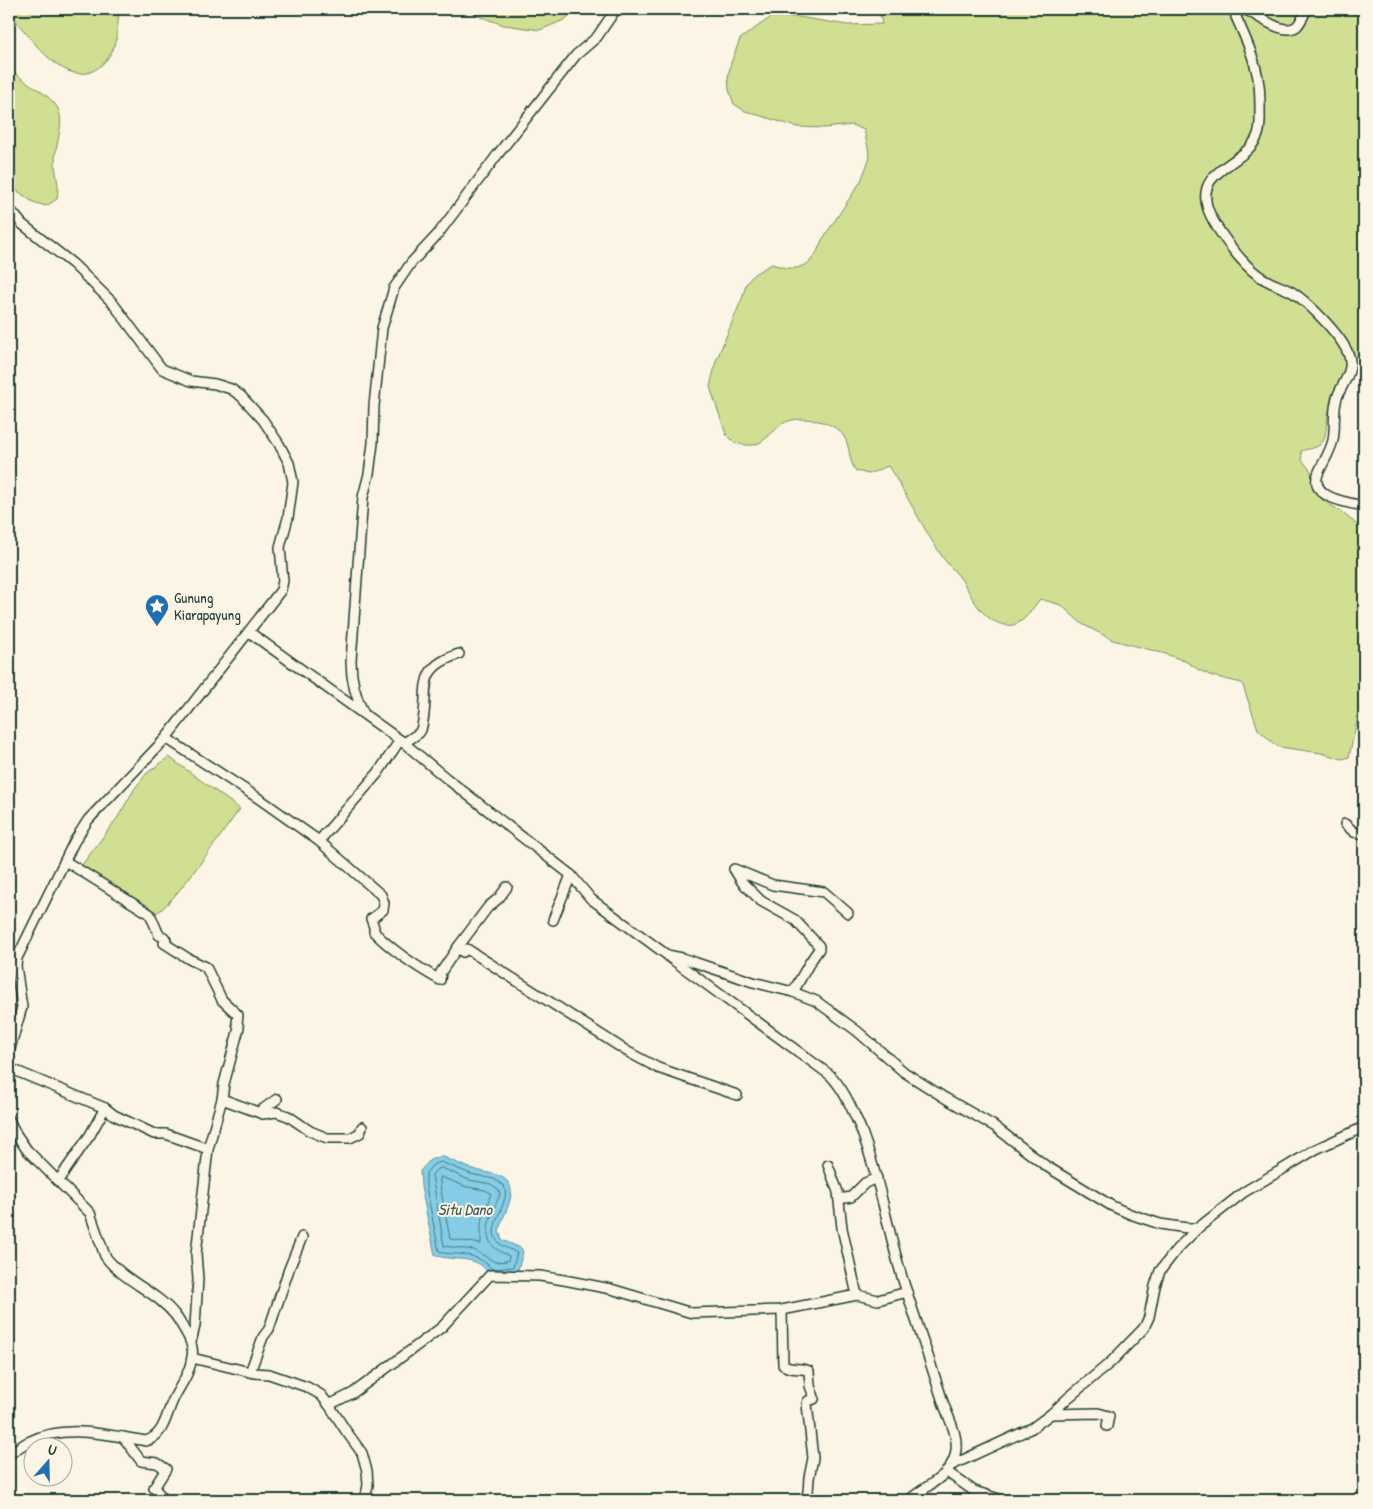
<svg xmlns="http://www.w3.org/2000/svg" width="1373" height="1509" font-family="'Patrick Hand',sans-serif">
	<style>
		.green { fill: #d0df92; stroke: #788e63 }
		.water { fill: #85cde6; stroke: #5c939f }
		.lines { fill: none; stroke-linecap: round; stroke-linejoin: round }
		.shore { stroke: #48777b; stroke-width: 1 }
		.minor-casing { stroke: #1f3d34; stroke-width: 12 }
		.minor { stroke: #fcf5e5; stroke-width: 9 }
		.labels { text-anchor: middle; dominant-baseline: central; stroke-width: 4; stroke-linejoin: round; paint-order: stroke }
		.poi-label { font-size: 15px; fill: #1f3d34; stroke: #fcf5e5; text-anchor: start }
		.water-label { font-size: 16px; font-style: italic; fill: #335a58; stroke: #fcf5e5 }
	</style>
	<rect width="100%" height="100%" fill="#fcf5e5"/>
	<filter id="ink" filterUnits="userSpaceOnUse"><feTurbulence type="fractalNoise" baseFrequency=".02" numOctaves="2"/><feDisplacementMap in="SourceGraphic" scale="10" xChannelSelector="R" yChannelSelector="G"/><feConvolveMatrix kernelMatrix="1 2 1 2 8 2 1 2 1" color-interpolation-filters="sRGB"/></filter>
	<g filter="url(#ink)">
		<!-- green -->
		<g class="green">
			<path d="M10,9h109c-1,9 -1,18 -2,27 -6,30 -32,50 -59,29 -18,-12 -31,-32 -46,-48z"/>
			<polygon points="466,9 578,9 564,20 540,30 504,25 478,16"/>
			<path d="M879,9h485v355c-23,4 -32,32 -36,52 -2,7 -1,20 -6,27 -4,5 -15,6 -21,8l1,9 9,11 2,20 10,9 17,11 24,19v165l-5,17 -10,45 -7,2 -21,-6 -41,-6 -6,-3 -16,-15 -16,-46 -30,-7 -13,-6 -12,-8 -21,-8 -53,-14 -31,-16 -21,-19 -21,-6c-8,10 -15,23 -27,26 -7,2 -20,-3 -25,-8 -12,-9 -19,-26 -27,-38 -5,-7 -12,-13 -17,-20 -21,-30 -36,-63 -56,-93l-19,8 -13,-3c-8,-10 -5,-25 -13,-36 -10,-15 -46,-21 -61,-11 -8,6 -17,18 -28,21 -5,1 -14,-1 -19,-2l-9,-9 -16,-47 6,-26 27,-65 3,-12 8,-10 18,-10 13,4h12l12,-5 8,-11 5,-12 39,-59 9,-24 -6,-27 -12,-5 -28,3 -27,-1 -52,-16 -11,-7 -5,-14 -1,-13 3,-14 9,-24 31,-22h28l48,8 35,-1z"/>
			<path d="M9,67c12,15 38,24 48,40 9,15 -2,37 -2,54 0,15 5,21 2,38l-11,7 -13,-4 -24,-17z"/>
			<path d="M169,757l71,52c-13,17 -70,100 -84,104l-75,-47 37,-49 17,-29 12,-15z"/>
		</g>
		<!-- water -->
		<path class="water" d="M441,1156c11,4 21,10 32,13 14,5 40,4 38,25 -1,13 -10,25 -12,37l3,9 19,8 2,4 -6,21 -30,-1c-10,-18 -36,-10 -52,-17l-14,-68 -1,-16 10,-11z"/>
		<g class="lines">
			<!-- shore -->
			<g class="shore">
				<path d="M441,1162l30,12 23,5 10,7c8,17 -21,42 -5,57 5,5 12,6 18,10l-4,14 -21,2c-8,-10 -21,-14 -33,-15 -7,-1 -14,1 -20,-3l-13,-64v-14l7,-8z"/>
				<path d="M442,1168l27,12 22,4 8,6 1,4c-6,16 -21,40 -5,54 4,4 9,5 14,8l-1,5 -13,1 -21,-12 -30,-4 -12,-71 4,-5z"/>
				<polygon points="441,1177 467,1187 485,1190 491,1193 481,1224 481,1244 450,1239 440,1185 440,1179"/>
			</g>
			<!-- minor casing -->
			<g class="minor-casing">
				<g id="minor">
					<path d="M1307,9c-3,5 -6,13 -10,17 -13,11 -39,-11 -51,-16l-6,-1 -3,3 -1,5c10,22 20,44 23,68 1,8 1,18 1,26 0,9 1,18 -3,26 -12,27 -60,32 -50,69 5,19 35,58 51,69 10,8 23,11 34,17 17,11 51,45 57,64 5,14 -6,27 -11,39 -6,14 -2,30 -5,45 -3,13 -10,22 -15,34 -9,24 31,29 46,32"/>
					<polyline points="9,208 22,224 73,264 112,302 162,369 191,381 215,384 231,389 241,396 263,420 279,444 289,463 293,482 288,518 280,547 283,581 281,590 166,738 88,820 74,842 17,958 16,966 22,1007 9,1052"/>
					<polyline points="249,632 404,743 446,778 571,875 591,899 667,955 682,958 753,982 793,992 816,1001 857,1031 904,1072 945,1098 994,1126 1046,1166 1112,1206 1130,1214 1160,1224 1187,1228 1198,1228 1244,1192 1278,1172 1316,1149 1364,1127"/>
					<path d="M364,714c-8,-16 -13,-34 -13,-53l12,-164 6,-23 4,-31 1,-37 8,-78 12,-40 17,-25 27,-29 60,-80 78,-99 21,-18 19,-28"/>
					<path d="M166,738l95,62 58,41 62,54 3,8 -1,7 -12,9 3,8v5c20,20 41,34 66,48l1,-8 17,-25 5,5 4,-3 161,103 30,16 79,27"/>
					<path d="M404,743l15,-10 2,-3c11,-38 -10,-60 38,-76"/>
					<polyline points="1345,824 1354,832 1364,834"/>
					<polyline points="319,841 378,773 400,740"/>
					<polyline points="65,861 150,914 159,935 164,937 166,940 164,943 189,959 206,967 222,1000 238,1015 237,1023 239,1028 224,1084 222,1099 208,1149 196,1254 198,1279 195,1326 191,1342"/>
					<polyline points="553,920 571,875"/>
					<polyline points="458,947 488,907 499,898 507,887"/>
					<path d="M669,957l161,118c14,14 22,34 30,52 19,49 27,100 42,150 13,41 27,81 40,122 5,17 16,33 14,51 -3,27 -29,34 -47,50"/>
					<polyline points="793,992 810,962 819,949 819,946 795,920 761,901 742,882 734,869 773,885 824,892 848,913"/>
					<polyline points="9,1068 105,1108 114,1115 154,1134 166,1134 208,1149"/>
					<polyline points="222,1099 263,1114 276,1112 288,1116 310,1131 327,1138 350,1138 360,1133 362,1127"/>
					<polyline points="259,1112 277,1099"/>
					<path d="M9,1120l7,14 11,16 63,63 15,43c18,25 51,35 70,59 4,5 7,11 10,16 5,8 9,17 7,26 -2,16 -11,27 -18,41 -8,16 -9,37 -28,43 -39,-6 -81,-18 -118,1 -7,4 -13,7 -19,13"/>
					<polyline points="828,1165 838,1192 842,1228 857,1295"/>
					<polyline points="58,1181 90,1135 105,1108"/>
					<polyline points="839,1199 851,1197 865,1183 877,1178"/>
					<path d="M782,1310l1,55c8,6 18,2 26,6l1,15 4,11v2l-6,2 -1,3 6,54 -4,20 -1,14 -3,8"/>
					<polyline points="192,1358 254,1373 269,1374 307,1387 321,1395 329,1405 346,1431 362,1453 367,1471 368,1485 365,1500"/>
					<polyline points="250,1372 263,1337 269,1329 289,1269 302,1237"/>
					<polyline points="329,1405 353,1393 442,1327 490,1275 540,1276 564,1280 611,1289 692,1313 782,1310 857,1295 878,1300 907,1292"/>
					<polyline points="1051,1414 1098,1413 1109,1416 1107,1426"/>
					<polyline points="123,1437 141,1461 157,1463 166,1469 154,1488 165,1500"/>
					<polyline points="952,1465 1032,1428 1051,1414 1068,1398 1111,1362 1144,1328 1149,1317 1155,1286 1160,1271 1177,1249 1198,1228"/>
					<polyline points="947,1472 974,1491 1002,1500"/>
				</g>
			</g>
			<!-- minor -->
			<use href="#minor" class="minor"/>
		</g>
	</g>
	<!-- icons -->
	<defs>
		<g id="sight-pin" transform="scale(1.25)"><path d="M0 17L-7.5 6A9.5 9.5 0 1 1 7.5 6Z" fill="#1f6fb2" stroke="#fcf5e5"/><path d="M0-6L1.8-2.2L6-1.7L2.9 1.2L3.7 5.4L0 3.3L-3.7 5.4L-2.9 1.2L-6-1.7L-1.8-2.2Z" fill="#fff"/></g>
	</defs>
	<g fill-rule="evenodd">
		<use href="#sight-pin" x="157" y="606"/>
	</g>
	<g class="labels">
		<!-- poi labels -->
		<g class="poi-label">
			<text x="174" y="597">Gunung<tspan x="174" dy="17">Kiarapayung</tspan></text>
		</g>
		<!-- water labels -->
		<g class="water-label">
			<text x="465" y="1209">Situ Dano</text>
		</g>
	</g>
	<!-- margin -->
	<rect width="1373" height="1509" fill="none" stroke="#fcf5e5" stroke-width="30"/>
	<rect x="15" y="15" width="1343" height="1479" fill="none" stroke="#1f3d34" stroke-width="2" filter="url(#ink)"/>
	<!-- north arrow -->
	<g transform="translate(48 1462) rotate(20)"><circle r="24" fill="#fcf5e5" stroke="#a4ab9e"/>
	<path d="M0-4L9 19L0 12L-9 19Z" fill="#1f6fb2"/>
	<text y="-8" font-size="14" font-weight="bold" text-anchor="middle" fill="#1f3d34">U</text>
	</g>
</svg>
